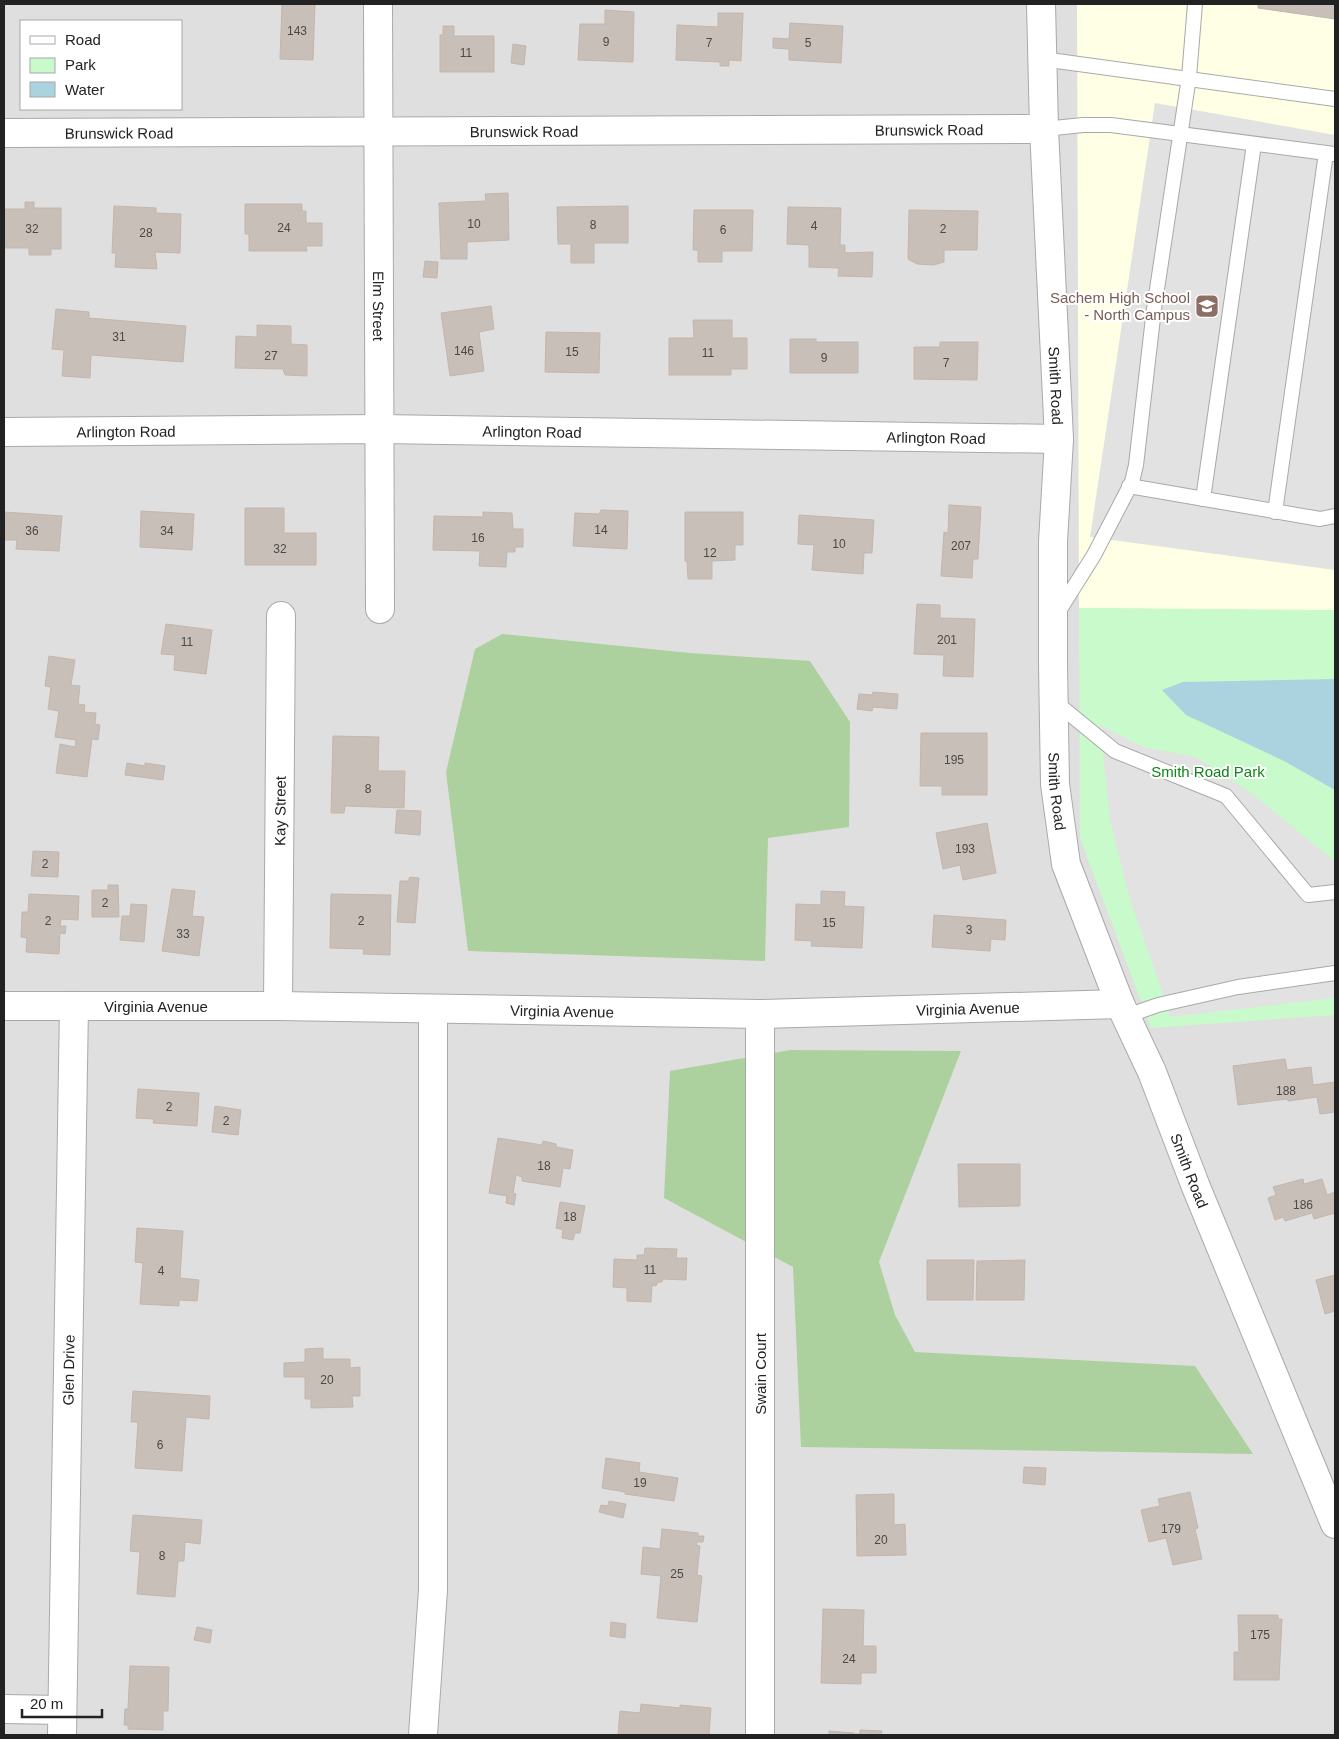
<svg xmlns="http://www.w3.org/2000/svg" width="1339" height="1739" font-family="Arial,sans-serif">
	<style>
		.residential { fill: #e0dfdf; fill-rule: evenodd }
		.education { fill: #ffffe5 }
		.forest { fill: #add19e }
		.park { fill: #c8facc }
		.parking { fill: #e2e2e2 }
		.water { fill: #aad3df }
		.building { fill: #c7bfb8; stroke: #c4b6ab }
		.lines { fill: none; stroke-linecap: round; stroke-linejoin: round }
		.service-casing { stroke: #a9a9a9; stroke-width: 16 }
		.minor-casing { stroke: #a9a9a9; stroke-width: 30 }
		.tertiary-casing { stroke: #a9a9a9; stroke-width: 30 }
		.service { stroke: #fff; stroke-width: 14 }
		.minor { stroke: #fff; stroke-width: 28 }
		.tertiary { stroke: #fff; stroke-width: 28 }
		.labels { text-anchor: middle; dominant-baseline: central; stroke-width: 4; stroke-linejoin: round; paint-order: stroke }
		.number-label { font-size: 12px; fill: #4b4948 }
		.street-label { font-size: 15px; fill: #222; stroke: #fff }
		.education-label { font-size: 15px; fill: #785e54; stroke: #fff; text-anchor: end }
		.park-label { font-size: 15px; fill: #0c8416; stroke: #fff }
	</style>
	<rect width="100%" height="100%" fill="#f2efe9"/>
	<!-- residential -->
	<path class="residential" d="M4,4h1331v1731h-1331zM21,21h160v88h-160z"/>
	<!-- education -->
	<polygon class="education" points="1077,4 1335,4 1335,611 1079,608"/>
	<!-- forest -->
	<g class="forest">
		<polygon points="502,634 690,653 810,661 850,722 849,827 768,838 765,961 468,951 446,772 475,649"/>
		<polygon points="790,1050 961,1051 879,1262 895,1315 915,1352 1195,1366 1253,1454 801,1447 793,1267 664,1198 670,1071"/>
	</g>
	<!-- park -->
	<polygon class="park" points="1079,608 1335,610 1335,1015 1151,1028 1080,838"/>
	<!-- parking -->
	<g class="parking">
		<polygon points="1155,103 1335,135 1335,570 1090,537"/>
		<polygon points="1100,725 1143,747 1196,757 1254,795 1335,862 1335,998 1171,1017 1130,900 1110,820"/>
	</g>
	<!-- water -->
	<polygon class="water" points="1335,679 1335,790 1284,761 1186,715 1162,690 1183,682"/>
	<!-- building -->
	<g class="building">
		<polygon points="282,4 315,4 313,60 280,59"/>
		<polygon points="1258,4 1335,4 1335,19 1258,8"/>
		<polygon points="605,10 634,12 633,62 578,60 580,24 605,24"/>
		<polygon points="718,13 743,13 741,61 729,60 729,66 720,66 720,62 676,60 677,25 718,27"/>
		<polygon points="790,23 843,26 841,63 789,60 789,49 773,48 773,38 789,39"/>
		<polygon points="443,26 454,26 454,36 494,36 494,72 440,72 440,35 443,35"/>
		<polygon points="513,44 526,46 524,65 511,63"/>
		<polygon points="508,193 509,240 467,242 467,259 441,259 439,203 486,201 485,194"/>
		<polygon points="25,202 34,202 34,208 61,208 61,249 51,249 51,255 29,255 29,248 4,248 4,209 25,209"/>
		<polygon points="245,204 302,204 302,211 306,211 306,223 322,223 322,246 306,246 307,251 249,251 249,234 245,234"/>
		<polygon points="114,206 156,208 156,213 181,214 180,253 155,252 157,269 115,267 116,253 112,253"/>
		<polygon points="628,206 628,243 594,243 594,263 571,263 571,244 558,244 557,207"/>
		<polygon points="788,207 841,208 840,245 845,245 845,253 873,252 872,277 838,276 839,268 809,267 809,245 787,244"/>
		<polygon points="694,210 753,210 752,251 722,251 722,262 698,262 698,250 693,250"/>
		<polygon points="909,210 978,211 977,250 944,250 944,262 934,265 917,264 908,259"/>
		<polygon points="425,261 438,262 437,278 423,277"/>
		<polygon points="491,306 494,329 479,332 484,371 450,376 441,313"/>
		<polygon points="56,309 89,312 89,318 186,326 183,362 91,355 90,378 62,376 64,350 52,349"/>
		<polygon points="693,320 732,320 732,338 747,338 747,369 731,369 731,375 669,375 669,338 694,338"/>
		<polygon points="257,325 291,326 291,344 307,345 307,376 285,375 283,369 235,368 236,336 257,337"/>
		<polygon points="546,332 600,333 599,373 545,372"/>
		<polygon points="790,339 816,339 816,342 858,342 858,373 790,373"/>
		<polygon points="940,342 978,342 977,380 914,379 914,347 940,347"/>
		<polygon points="949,505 981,507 978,559 973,559 972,578 941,576 944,532 948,533"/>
		<polygon points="245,508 284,508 284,533 316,533 316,565 245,565"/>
		<polygon points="601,510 628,511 627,549 573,546 575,513 599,514"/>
		<polygon points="141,511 194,514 192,550 140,547"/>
		<polygon points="4,512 62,516 59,551 16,549 17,540 4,540"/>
		<polygon points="483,512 512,513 513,529 523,529 523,547 515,547 515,552 507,552 506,567 479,566 480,551 433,550 434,516 483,517"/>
		<polygon points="685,512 743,512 743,545 735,545 735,560 712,561 712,579 688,579 687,561 685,561"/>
		<polygon points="799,515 874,520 872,553 864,553 863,574 812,570 814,545 798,544"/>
		<polygon points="917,604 940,605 940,618 975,619 973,677 943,676 944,655 914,654"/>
		<polygon points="166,624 212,630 206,674 174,670 175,655 161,654"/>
		<polygon points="49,656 75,660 71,685 80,686 78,704 85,705 84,712 96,713 95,724 100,725 98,740 92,739 87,777 56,773 60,744 75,747 76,740 55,737 59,711 48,709 51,687 45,686"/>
		<polygon points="873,692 898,694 897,709 873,707 872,711 857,709 859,694 872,695"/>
		<polygon points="921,733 987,733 987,795 942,795 942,786 920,786"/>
		<polygon points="333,736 379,737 378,771 405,771 404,808 345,806 344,813 331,813"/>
		<polygon points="127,763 145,766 145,763 165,766 163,780 125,775"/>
		<polygon points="397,810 421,811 420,835 395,833"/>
		<polygon points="987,823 996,873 963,880 960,865 943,869 936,833"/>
		<polygon points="33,851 59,852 58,877 31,876"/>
		<polygon points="410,877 419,878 415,923 397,922 400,881 408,881"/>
		<polygon points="108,885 118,885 119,917 92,917 92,890 108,890"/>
		<polygon points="172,889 195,891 192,916 204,917 199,956 162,951"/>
		<polygon points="821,891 845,892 844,906 864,907 862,948 811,946 812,941 795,940 796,904 821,905"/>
		<polygon points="29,894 79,896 78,920 61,919 60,926 66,926 65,934 60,933 59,954 26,952 27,938 21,937 22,912 28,912"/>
		<polygon points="331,894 391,895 390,955 363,954 364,949 330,948"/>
		<polygon points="131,904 147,905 144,942 120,940 122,916 130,916"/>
		<polygon points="934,915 1006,920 1005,940 991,939 990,951 932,947"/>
		<polygon points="1285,1059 1287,1070 1311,1067 1313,1085 1335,1082 1335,1112 1320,1114 1317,1097 1288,1101 1287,1099 1238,1105 1233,1066"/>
		<polygon points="138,1089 199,1093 197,1126 153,1123 154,1119 136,1118"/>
		<polygon points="215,1106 241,1110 238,1135 212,1132"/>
		<polygon points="498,1138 542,1145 543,1141 556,1144 556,1147 573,1150 570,1169 563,1168 560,1187 522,1181 522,1177 516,1175 513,1193 516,1194 514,1205 506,1203 507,1196 489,1193"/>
		<polygon points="958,1164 1020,1164 1020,1206 959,1207"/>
		<polygon points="1303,1179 1304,1184 1322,1179 1327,1195 1335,1192 1335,1213 1314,1219 1312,1213 1285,1221 1283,1217 1275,1220 1268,1198 1276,1195 1273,1187"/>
		<polygon points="560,1202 585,1206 580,1233 575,1233 573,1240 562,1238 563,1230 556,1228"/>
		<polygon points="137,1228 183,1231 180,1278 199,1280 197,1301 179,1300 179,1306 140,1304 143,1263 135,1262"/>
		<polygon points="645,1248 677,1249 676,1258 687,1258 686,1280 663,1279 662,1282 658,1282 656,1286 652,1285 651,1302 627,1301 627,1288 613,1287 614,1259 637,1260 637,1255 644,1255"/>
		<polygon points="927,1260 974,1260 973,1300 927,1300"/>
		<polygon points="1025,1260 1024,1300 976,1300 977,1261"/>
		<polygon points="1335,1275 1335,1311 1325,1314 1316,1280"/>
		<polygon points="323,1348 323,1359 350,1359 350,1368 360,1367 360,1396 352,1396 353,1407 311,1408 311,1399 305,1399 305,1377 284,1377 284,1363 305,1362 305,1349"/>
		<polygon points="133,1391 210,1396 209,1419 186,1417 182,1471 135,1468 138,1422 131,1422"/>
		<polygon points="606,1458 640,1463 639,1472 678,1478 674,1501 625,1494 625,1492 602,1488"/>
		<polygon points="1024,1467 1046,1468 1045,1485 1023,1483"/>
		<polygon points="1190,1492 1198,1528 1195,1529 1202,1559 1173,1565 1166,1538 1149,1542 1141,1510 1160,1506 1158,1499"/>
		<polygon points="894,1494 894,1525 905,1524 906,1555 857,1556 856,1495"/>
		<polygon points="609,1501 626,1504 623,1518 599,1512 601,1505 608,1506"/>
		<polygon points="133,1515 202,1520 200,1544 185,1542 184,1561 178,1561 175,1597 137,1594 140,1552 130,1551"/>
		<polygon points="662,1529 698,1533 698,1536 704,1536 703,1542 697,1542 696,1545 700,1546 697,1575 702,1576 697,1622 657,1618 661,1576 641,1574 643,1547 660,1549"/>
		<polygon points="823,1609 864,1610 863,1646 876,1646 876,1673 861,1673 861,1684 821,1683"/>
		<polygon points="1238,1615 1278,1615 1278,1619 1282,1619 1279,1680 1234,1680 1234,1652 1239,1652"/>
		<polygon points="611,1622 626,1624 625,1638 610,1636"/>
		<polygon points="197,1627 212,1630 210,1643 194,1640"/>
		<polygon points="130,1666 169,1667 168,1711 163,1711 163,1730 128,1729 128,1725 124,1725 125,1709 128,1709"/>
		<polygon points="641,1704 680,1708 680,1705 711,1708 709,1735 618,1735 620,1711 640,1713"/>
		<polygon points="860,1730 882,1731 881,1735 829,1735 829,1731 854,1733 854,1734 860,1734"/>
	</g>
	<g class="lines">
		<!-- service casing -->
		<g class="service-casing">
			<g id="service">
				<polyline points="1042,59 1335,99"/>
				<polyline points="1044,129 1083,125 1111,125 1334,154"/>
				<polyline points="1129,486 1320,519 1335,516"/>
				<polyline points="1203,499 1254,144"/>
				<polyline points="1275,512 1326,153"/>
				<polyline points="1057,614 1094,555 1132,482 1136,465 1154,309 1189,77 1195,4"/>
				<polyline points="1054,701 1115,751 1226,796 1308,895 1335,892"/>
				<polyline points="1126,1016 1158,1005 1238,987 1335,973"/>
			</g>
		</g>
		<!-- minor casing -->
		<g class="minor-casing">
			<g id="minor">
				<path id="s1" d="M378,4l2,605"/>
				<path id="s2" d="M4,133l1040,-4"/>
				<path id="s3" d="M4,432l376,-3 679,10"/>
				<path id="s4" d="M4,1006h274l482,8 360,-10"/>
				<path id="s5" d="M278,1006l3,-390"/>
				<polyline points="4,1709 62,1710"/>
				<path id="s6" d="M62,1735l12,-729"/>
				<polyline points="423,1735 433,1590 433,1009"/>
				<polyline points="760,1735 760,1014"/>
			</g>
		</g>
		<!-- tertiary casing -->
		<g class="tertiary-casing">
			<g id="tertiary">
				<path id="s7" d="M1041,4l3,125 15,310 -6,103v122l2,120 11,80 54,140 32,68 44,115 139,337"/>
			</g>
		</g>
		<!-- service -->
		<use href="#service" class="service"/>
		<!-- minor -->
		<use href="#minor" class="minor"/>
		<!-- tertiary -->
		<use href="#tertiary" class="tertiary"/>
	</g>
	<!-- icons -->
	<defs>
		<g id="school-square" transform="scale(1.25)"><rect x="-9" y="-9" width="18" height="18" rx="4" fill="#8d6e63" stroke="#fff"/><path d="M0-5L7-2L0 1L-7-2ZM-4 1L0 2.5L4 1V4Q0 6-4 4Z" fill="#fff"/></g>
	</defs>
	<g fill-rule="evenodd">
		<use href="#school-square" x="1207" y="306"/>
	</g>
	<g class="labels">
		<!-- number labels -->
		<g class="number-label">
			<text x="297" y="31">143</text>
			<text x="606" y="42">9</text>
			<text x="709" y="43">7</text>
			<text x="808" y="43">5</text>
			<text x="466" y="53">11</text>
			<text x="474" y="224">10</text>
			<text x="593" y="225">8</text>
			<text x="814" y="226">4</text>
			<text x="284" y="228">24</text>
			<text x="32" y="229">32</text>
			<text x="943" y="229">2</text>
			<text x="723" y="230">6</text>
			<text x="146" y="233">28</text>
			<text x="119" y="337">31</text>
			<text x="464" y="351">146</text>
			<text x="572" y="352">15</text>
			<text x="708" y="353">11</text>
			<text x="271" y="356">27</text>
			<text x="824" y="358">9</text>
			<text x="946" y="363">7</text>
			<text x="601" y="530">14</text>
			<text x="32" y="531">36</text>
			<text x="167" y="531">34</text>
			<text x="478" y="538">16</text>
			<text x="839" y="544">10</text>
			<text x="961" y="546">207</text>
			<text x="280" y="549">32</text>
			<text x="710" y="553">12</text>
			<text x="947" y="640">201</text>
			<text x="187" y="642">11</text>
			<text x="954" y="760">195</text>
			<text x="368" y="789">8</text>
			<text x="965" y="849">193</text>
			<text x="45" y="864">2</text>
			<text x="105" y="903">2</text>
			<text x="48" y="921">2</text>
			<text x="361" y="921">2</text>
			<text x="829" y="923">15</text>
			<text x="969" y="930">3</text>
			<text x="183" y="934">33</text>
			<text x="1286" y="1091">188</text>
			<text x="169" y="1107">2</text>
			<text x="226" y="1121">2</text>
			<text x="544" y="1166">18</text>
			<text x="1303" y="1205">186</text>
			<text x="570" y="1217">18</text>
			<text x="650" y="1270">11</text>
			<text x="161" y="1271">4</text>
			<text x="327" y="1380">20</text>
			<text x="160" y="1445">6</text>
			<text x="640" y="1483">19</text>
			<text x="1171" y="1529">179</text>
			<text x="881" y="1540">20</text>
			<text x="162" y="1556">8</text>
			<text x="677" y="1574">25</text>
			<text x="1260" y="1635">175</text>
			<text x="849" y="1659">24</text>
		</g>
		<!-- street labels -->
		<g class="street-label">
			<text stroke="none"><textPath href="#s2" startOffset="925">Brunswick Road</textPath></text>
			<text stroke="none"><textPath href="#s2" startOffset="520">Brunswick Road</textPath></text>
			<text stroke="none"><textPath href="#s2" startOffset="115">Brunswick Road</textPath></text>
			<text stroke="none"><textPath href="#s1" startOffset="302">Elm Street</textPath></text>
			<text stroke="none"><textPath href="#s7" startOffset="382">Smith Road</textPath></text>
			<text stroke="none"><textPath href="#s3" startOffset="122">Arlington Road</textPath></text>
			<text stroke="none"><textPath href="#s3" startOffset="528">Arlington Road</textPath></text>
			<text stroke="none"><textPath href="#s3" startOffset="932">Arlington Road</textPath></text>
			<text stroke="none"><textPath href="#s7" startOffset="788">Smith Road</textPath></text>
			<text stroke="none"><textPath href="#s5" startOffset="195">Kay Street</textPath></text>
			<text stroke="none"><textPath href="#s4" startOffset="152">Virginia Avenue</textPath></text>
			<text stroke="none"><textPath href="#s4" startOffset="964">Virginia Avenue</textPath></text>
			<text stroke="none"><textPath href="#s4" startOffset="558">Virginia Avenue</textPath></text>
			<text stroke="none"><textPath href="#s7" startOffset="1192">Smith Road</textPath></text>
			<text stroke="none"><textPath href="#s6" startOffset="365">Glen Drive</textPath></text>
			<text transform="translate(760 1374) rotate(-90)">Swain Court</text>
		</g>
		<!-- education labels -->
		<g class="education-label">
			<text x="1190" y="297">Sachem High School<tspan x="1190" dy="17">- North Campus</tspan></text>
		</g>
		<!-- park labels -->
		<g class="park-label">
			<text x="1208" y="771">Smith Road Park</text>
		</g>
	</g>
	<!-- border -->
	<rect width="1339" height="1739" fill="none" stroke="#222222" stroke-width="10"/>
	<!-- legend -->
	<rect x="20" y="20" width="162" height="90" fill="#ffffff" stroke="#a7a7a7"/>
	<rect x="30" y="36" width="25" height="8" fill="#ffffff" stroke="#a7a7a7"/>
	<text x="65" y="45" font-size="15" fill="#222222">Road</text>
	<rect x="30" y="58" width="25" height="15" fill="#c8facc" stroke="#a7a7a7"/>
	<text x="65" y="70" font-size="15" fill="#222222">Park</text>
	<rect x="30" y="82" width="25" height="15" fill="#aad3df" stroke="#a7a7a7"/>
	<text x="65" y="95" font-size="15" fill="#222222">Water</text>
	<!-- scale -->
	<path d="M22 1709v8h80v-8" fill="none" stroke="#222222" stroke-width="2.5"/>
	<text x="30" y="1709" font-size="15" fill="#222222" stroke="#ffffff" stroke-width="4" paint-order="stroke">20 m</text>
</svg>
